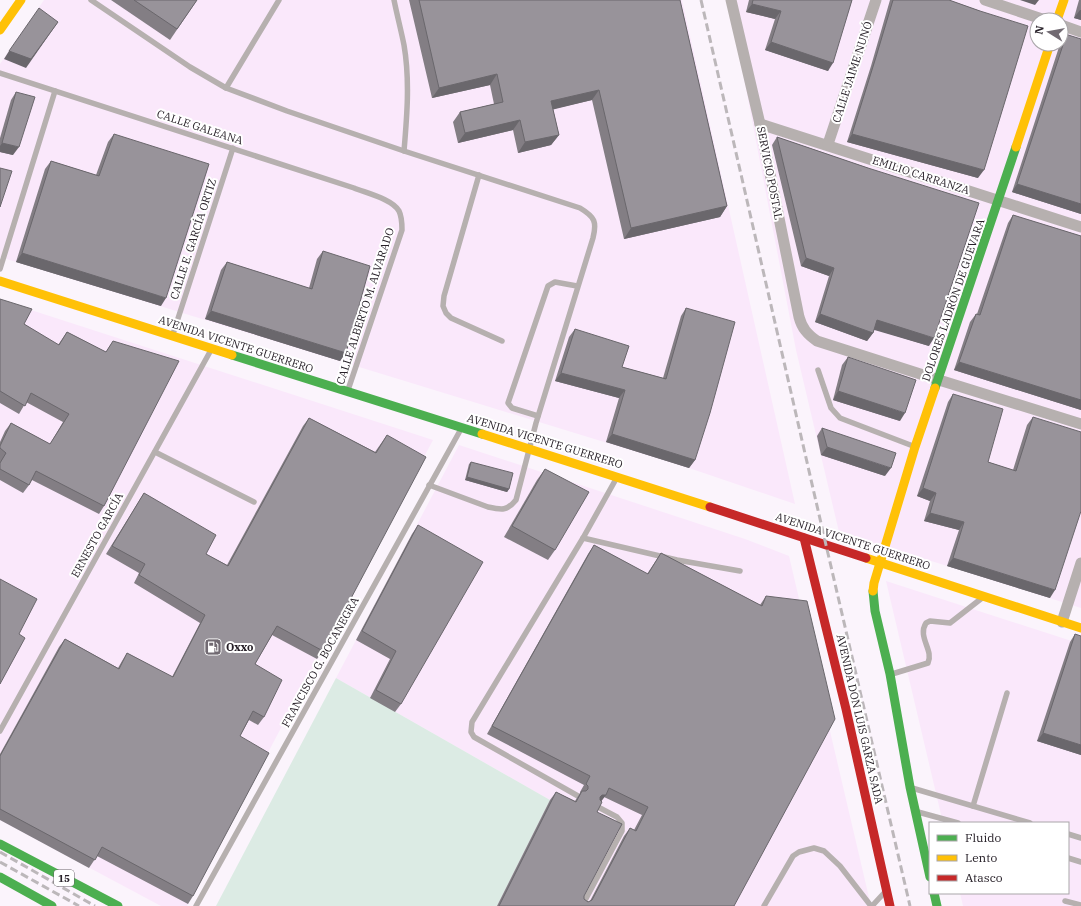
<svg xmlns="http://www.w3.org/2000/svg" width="1081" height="906" font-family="'IBM Plex Serif',serif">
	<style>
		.built { fill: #fae8fb; fill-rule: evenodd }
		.green { fill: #dcebe4 }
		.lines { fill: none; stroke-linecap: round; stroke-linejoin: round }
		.lane { stroke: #b6b0af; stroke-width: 5.5 }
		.street { stroke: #b6b0af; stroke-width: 11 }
		.fast { stroke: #4caf50; stroke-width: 9 }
		.slow { stroke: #ffc107; stroke-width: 9 }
		.jam { stroke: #c62828; stroke-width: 9 }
		.rail { stroke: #bcb7ba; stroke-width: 3; stroke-dasharray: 8 4; stroke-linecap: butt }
		.wall { fill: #837e84; fill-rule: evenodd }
		.shaded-wall { fill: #6a676c }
		.building { fill: #98939a; stroke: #6a676c; fill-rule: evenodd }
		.labels { text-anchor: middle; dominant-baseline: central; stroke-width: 4; stroke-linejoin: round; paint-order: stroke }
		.shield { fill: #fff; stroke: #686368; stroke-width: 1 }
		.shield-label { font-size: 10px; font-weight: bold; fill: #272028 }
		.street-label { font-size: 11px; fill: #272028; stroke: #fff }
		.poi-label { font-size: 11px; font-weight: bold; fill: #272028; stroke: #fff; text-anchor: start }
	</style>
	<rect width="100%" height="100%" fill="#fbf4fc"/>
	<!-- built -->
	<g class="built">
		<polygon points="44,0 682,0 795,504 689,468 0,257 0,64"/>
		<path d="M729,0h352v608l-242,-76 -43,-182zM1037,20h24v24h-24z"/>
		<polygon points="0,300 433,440 187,906 161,906 0,820"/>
		<polygon points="459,445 745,539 789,556 871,906 497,906 550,800 336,678"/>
		<polygon points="886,581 1081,644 1081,906 963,906 960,893 1068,893 1068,823 943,823"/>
	</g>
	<!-- green -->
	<polygon class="green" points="336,678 550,800 497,906 216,906"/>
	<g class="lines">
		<!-- lane -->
		<g class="lane">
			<path d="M91,0l99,67 36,21 61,23 117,40 176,57c15,9 17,14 13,30l-57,185 -20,77c-9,11 -14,10 -28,7l-59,-22"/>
			<path d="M394,0c3,15 7,30 10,45 6,35 3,71 0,106"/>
			<path d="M0,73l354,115c12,5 38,11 45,23 3,6 3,12 3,19l-54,160"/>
			<polyline points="226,88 279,0"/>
			<polyline points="479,175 444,296 443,306 446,313 451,318 502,341"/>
			<polyline points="0,269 55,91"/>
			<polyline points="173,334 233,148"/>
			<polyline points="818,370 831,408 840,418 913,446"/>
			<polyline points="538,416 512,408 508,403 548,286 555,282 577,286"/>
			<polyline points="155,452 254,502"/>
			<polyline points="583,538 677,560 740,571"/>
			<path d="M892,674l36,-11c6,-13 -11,-26 -2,-40l4,-2 20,2 32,-25"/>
			<polyline points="0,731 211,350"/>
			<polyline points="912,788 1030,823"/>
			<polyline points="578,796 474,737 471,732 472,722 583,538 616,479"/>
			<polyline points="973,806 1007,693"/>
			<polyline points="918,812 958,823"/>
			<polyline points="1068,834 1081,838"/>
			<polyline points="1068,858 1081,862"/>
			<polyline points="1065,901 1081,905"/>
			<polyline points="196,906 461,429"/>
			<polyline points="582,906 622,831 622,823 617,817 598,807"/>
			<polyline points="764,906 793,856 799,852 814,848 824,851 840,866 871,906"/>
			<polyline points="872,906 884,893"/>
		</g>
		<!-- street -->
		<g class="street">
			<path d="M731,0l29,124 39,193c3,11 8,17 18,24l122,39 142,44"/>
			<polyline points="985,0 1045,20"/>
			<polyline points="1061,25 1081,32"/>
			<polyline points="760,124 1081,227"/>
			<polyline points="828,144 876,0"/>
			<polyline points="1062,622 1081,563"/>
		</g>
		<!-- fast -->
		<g class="fast">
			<polyline points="232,355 482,434"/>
			<polyline points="935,388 1016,147"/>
			<polyline points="873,591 875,611 890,674 910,787 930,877"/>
			<polyline points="0,844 118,906"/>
			<polyline points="0,877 52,906"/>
			<polyline points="934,893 937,906"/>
		</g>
		<!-- slow -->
		<g class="slow">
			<polyline points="1057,20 1064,0"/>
			<polyline points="0,30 21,0"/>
			<polyline points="1016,147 1050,44"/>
			<polyline points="0,281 232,355"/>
			<polyline points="482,434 710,507"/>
			<polyline points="866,558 1081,628"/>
			<polyline points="873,591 874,583 915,447 935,388"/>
		</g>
		<!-- jam -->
		<g class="jam">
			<polyline points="710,507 866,558"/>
			<polyline points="804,538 846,709 890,906"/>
		</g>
		<!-- rail -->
		<g class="rail">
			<polyline points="701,0 826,545 910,906"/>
			<polyline points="0,852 95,906"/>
			<polyline points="0,862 79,906"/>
		</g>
	</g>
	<!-- wall -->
	<g class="wall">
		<polygon points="111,0 197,0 170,40"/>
		<polygon points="409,0 680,0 727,206 720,217 624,239 592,100 553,109 559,135 551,145 518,153 513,130 458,143 453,122 460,112 494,104 490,85 432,98"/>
		<polygon points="749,0 852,0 828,71 765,50 775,19 746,12"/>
		<polygon points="890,0 949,0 980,11 978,178 847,142 871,66"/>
		<polygon points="1079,0 1081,0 1081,20 1074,18"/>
		<polygon points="1065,34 1081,214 1012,192 1059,47 1059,44 1061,44 1061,40"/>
		<polygon points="16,92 13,155 0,152 0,138 11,100"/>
		<polygon points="114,134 161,306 16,262 45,169 51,161 96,175 108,142"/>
		<polygon points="777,137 868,168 929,346 874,329 873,333 867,341 815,322 829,276 801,266 772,145"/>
		<polygon points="1013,215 1081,236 1081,410 954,370 970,322 976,314 977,314 1008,223"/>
		<polygon points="323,251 346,353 340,361 205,319 221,270 227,262 309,288 317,259"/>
		<polygon points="0,299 24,324 58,345 67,332 106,352 113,341 104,506 99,514 32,480 29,485 23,493 0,480 0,442 5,431 11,423 50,444 63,422 26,402 19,414 0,403"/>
		<polygon points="686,308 695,460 689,468 606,442 619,398 555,381 569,337 575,329 622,367 663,378 681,316"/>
		<polygon points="848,357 900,421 833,400 842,365"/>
		<polygon points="953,394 988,462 1013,470 1027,425 1033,417 1050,598 947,566 959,530 924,521 930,501 917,496 948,402"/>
		<polygon points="309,418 375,452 387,435 323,651 317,659 272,635 255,664 264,717 258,725 249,720 240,736 193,896 188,904 97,856 89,868 0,820 0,754 59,647 65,639 118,668 122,661 127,653 172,677 200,623 134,583 139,573 106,554 139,501 144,493 206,554 227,565 303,426"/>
		<polygon points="822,428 885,476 821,455 817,436"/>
		<polygon points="471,462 509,489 507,492 465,480 469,464"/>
		<polygon points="545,469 555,550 548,560 504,537 537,480"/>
		<polygon points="418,525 401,704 395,712 370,698 390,659 356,640 412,534"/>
		<path d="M594,545l53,29 14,-21 99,52 6,-9 -32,310h-237l53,-106 6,-8 19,9 5,-8v-1l4,-7 -97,-51 101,-180zM604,797l38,18 -8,15 -4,-2 -6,8 -34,65 -2,1 -4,-3v-3l13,-84 4,-11z"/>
		<polygon points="1075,634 1081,755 1037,741 1070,642"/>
	</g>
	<!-- shaded-wall -->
	<g class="shaded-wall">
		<polygon points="1020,0 1039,0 1035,5"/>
		<polygon points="752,4 781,11 775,19 746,12"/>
		<polygon points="1080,10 1081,10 1081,20 1074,18"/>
		<polygon points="58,22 26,68 4,59 9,51"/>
		<polygon points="771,42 833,63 828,71 765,50"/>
		<polygon points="497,74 490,85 432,98 439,88"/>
		<polygon points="599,90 592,100 543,112 551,101"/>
		<polygon points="520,120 513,130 458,143 465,133"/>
		<polygon points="852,134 984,170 978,178 847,142"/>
		<polygon points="559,135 551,145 518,153 525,142"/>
		<polygon points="2,143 19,147 13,155 0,152 0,146"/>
		<polygon points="1017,184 1081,204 1081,214 1012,192"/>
		<polygon points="727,206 720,217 624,239 631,228"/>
		<polygon points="22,253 166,298 161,306 16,262"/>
		<polygon points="806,258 834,268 829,276 801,266"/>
		<polygon points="211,311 346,353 340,361 205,319"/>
		<polygon points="820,314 873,333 867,341 815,322"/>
		<polygon points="877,320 934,338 929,346 871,329"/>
		<polygon points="959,362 1081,400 1081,410 954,370"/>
		<polygon points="561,373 625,390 619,398 555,381"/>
		<polygon points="838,391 905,413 900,421 833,400"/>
		<polygon points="612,434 695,460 689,468 606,442"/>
		<polygon points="827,447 891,468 885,476 821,455"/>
		<polygon points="467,477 509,489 507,492 465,480"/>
		<polygon points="923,488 936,493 930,501 917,496"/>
		<polygon points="930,513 964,522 959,530 924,521"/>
		<polygon points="953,558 1055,590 1050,598 947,566"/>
		<polygon points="1043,733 1081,745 1081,755 1037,741"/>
		<polygon points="602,795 606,795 600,803 600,797"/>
	</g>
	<!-- building -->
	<g class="building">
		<polygon points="134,0 197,0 177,29"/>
		<polygon points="419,0 680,0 727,206 631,228 599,90 551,101 559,135 525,142 520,120 465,133 460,112 503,102 497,74 439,88"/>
		<polygon points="753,0 852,0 833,63 771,42 781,11 752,4"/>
		<polygon points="893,0 949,0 980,11 1028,26 984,170 852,134 876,57"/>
		<polygon points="39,8 58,22 31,59 9,51"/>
		<polygon points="1065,34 1081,39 1081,204 1017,184 1065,39"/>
		<polygon points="16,92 35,97 19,147 2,143"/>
		<polygon points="114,134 209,164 166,298 22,253 51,161 99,176"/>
		<polygon points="777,137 868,168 979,203 934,338 877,320 873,333 820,314 834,268 806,258"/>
		<polygon points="0,168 12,171 0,207"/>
		<polygon points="1013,215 1081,236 1081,400 959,362 976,314 980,315"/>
		<polygon points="323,251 370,266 346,353 211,311 227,262 312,289"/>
		<polygon points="0,299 32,309 24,324 59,345 67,332 106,352 113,341 179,361 104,506 36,471 29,485 0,469 0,463 6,453 0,448 0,446 11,423 50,444 69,414 31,393 25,406 0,391"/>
		<polygon points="686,308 735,322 710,413 695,460 612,434 625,390 561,373 575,329 629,346 622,367 666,379"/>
		<polygon points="848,357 916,380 905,413 838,391"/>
		<polygon points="953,394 1003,409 988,462 1016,471 1033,417 1081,432 1081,511 1055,590 953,558 964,522 930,513 936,493 923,488"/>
		<polygon points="309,418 376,453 387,435 426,457 323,651 277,626 255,664 282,680 264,717 253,711 240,736 269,753 193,896 102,847 95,860 0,809 0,756 65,639 119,669 127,653 173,677 205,615 139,575 145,564 112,546 144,493 216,535 206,554 228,566"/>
		<polygon points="822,428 896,453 891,468 827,447"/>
		<polygon points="471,462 513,473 509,489 467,477"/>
		<polygon points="545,469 589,492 555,550 512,526"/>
		<polygon points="418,525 483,562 401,704 376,690 396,651 362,631"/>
		<path d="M594,545l54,29 13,-21 101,53 4,-10 41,5 28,118 -101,187h-235l57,-114 20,10 6,-11h4l2,-2v-3l-2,-2 4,-8 -98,-50zM609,788l39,19 -12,24 -6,-3 -38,72 -4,2 -4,-3v-3l38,-72 -25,-12 5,-10 -2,-2v-3l2,-2h4z"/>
		<polygon points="0,579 37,599 19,634 25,638 0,684"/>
		<polygon points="1075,634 1081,636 1081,745 1043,733"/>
	</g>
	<!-- icons -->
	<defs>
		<g id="fuel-square" transform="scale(0.9)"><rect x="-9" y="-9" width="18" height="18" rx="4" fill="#716a72" stroke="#fff"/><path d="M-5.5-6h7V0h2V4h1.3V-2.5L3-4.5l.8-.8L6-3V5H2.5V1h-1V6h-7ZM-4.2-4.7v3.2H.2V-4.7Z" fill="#fff"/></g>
	</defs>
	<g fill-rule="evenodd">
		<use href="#fuel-square" x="213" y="647"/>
	</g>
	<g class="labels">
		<!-- shield labels -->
		<rect class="shield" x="54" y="870" width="20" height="16" rx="3"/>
		<g class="shield-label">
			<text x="64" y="878">15</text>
		</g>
		<!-- street labels -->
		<g class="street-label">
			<text transform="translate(852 72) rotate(-72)">CALLE JAIME NUNÓ</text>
			<text transform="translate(200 127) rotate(18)">CALLE GALEANA</text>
			<text transform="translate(770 173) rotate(79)">SERVICIO POSTAL</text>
			<text transform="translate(921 175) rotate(18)">EMILIO CARRANZA</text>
			<text transform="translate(193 239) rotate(-72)">CALLE E. GARCÍA ORTIZ</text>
			<text transform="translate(953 300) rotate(-71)">DOLORES LADRÒN DE GUEVARA</text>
			<text transform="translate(365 306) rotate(-72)">CALLE ALBERTO M. ALVARADO</text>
			<text transform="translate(236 344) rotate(18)">AVENIDA VICENTE GUERRERO</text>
			<text transform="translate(545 441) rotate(17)">AVENIDA VICENTE GUERRERO</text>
			<text transform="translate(97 535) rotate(-61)">ERNESTO GARCÍA</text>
			<text transform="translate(853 541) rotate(18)">AVENIDA VICENTE GUERRERO</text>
			<text transform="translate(320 662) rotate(-61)">FRANCISCO G. BOCANEGRA</text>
			<text transform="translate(860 719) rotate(77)">AVENIDA DON LUIS GARZA SADA</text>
		</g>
		<!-- poi labels -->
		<g class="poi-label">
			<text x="226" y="647">Oxxo</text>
		</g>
	</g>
	<!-- legend -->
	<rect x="929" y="822" width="140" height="72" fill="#ffffff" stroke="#a9a6a9"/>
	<rect x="937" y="835" width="20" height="6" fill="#4caf50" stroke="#a9a6a9"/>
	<text x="965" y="842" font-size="12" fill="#272028">Fluido</text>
	<rect x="937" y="855" width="20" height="6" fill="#ffc107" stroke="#a9a6a9"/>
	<text x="965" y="862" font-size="12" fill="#272028">Lento</text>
	<rect x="937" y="875" width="20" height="6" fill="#c62828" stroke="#a9a6a9"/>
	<text x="965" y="882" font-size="12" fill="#272028">Atasco</text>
	<!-- north arrow -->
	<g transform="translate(1049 32) rotate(281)"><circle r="19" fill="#ffffff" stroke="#a9a6a9"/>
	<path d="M0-3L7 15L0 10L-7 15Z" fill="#716a72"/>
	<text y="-6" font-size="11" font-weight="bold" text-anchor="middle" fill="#272028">N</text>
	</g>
</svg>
